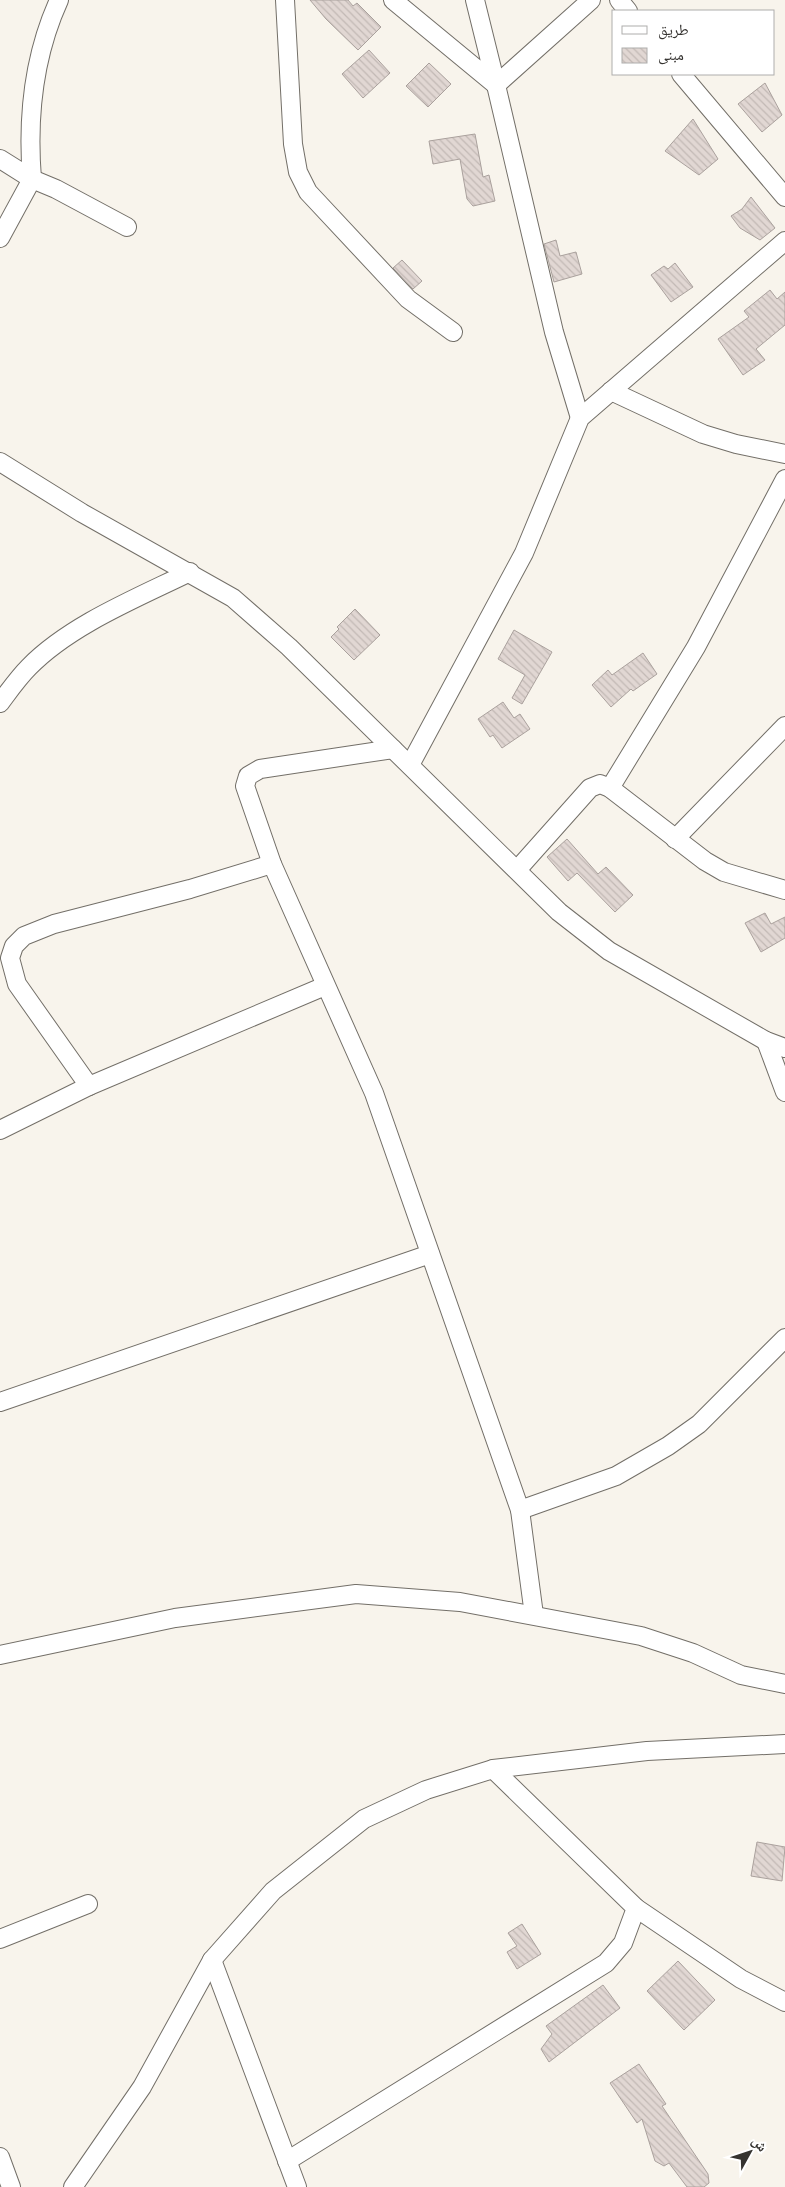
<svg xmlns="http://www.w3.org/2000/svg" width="785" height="2187" font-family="Signika,'Noto Naskh Arabic',sans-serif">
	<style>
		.building { fill: url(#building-back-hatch); stroke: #aaa19d }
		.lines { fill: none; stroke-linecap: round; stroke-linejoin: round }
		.minor-casing { stroke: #736f68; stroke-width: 20 }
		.minor { stroke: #fff; stroke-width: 18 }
	</style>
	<defs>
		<pattern id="building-back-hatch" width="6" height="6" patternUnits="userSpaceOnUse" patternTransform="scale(1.25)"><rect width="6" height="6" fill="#e1d7d3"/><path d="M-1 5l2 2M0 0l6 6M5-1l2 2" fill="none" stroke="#c2b9b5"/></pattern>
	</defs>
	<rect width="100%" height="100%" fill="#f8f4ec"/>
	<!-- building -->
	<g class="building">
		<polygon points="310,0 348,0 353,6 357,3 381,27 358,50 326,19"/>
		<polygon points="369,50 390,73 363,98 342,74"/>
		<polygon points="429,63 451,84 428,107 406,86"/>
		<polygon points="765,83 782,115 762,132 738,104"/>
		<polygon points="693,119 718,159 699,175 665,151"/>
		<polygon points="475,134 483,177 489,175 495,201 473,206 467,199 460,159 433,164 429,141"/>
		<polygon points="751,197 775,228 760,240 740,228 731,216 742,209"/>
		<polygon points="556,240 560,256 576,252 582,274 554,282 544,244"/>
		<polygon points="402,260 422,281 413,289 393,268"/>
		<polygon points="675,263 693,287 671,302 651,275 664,266 668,269"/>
		<polygon points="770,290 777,299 785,292 785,325 756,349 765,360 743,375 718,339 749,317 744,311"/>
		<polygon points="355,609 380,635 354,660 331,637 339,629 337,627"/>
		<polygon points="514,630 552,652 522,704 512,698 525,675 498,659"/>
		<polygon points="643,653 657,674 633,691 631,689 611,707 592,685 608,670 612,675"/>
		<polygon points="503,702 514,718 520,714 530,729 502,748 493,735 490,737 478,719"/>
		<polygon points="567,839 598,874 606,867 633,895 615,912 577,873 568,881 547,857"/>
		<polygon points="765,913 771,924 785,917 785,938 761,952 745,923"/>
		<polygon points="757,1842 785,1847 782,1881 751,1876"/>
		<polygon points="522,1924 541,1954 517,1969 507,1952 517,1946 508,1933"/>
		<polygon points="678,1961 715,2000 684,2030 647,1991"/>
		<polygon points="603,1985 620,2008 549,2062 541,2049 552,2034 546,2026"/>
		<polygon points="639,2064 666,2104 662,2106 708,2174 709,2183 704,2187 687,2187 669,2163 664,2166 655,2161 642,2119 637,2123 610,2083"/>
	</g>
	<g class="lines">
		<!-- minor casing -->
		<g class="minor-casing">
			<g id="minor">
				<polyline points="285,0 293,144 298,172 308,192 408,299 453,332"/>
				<polyline points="393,0 496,85 475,0"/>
				<polyline points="619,0 628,11"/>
				<polyline points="681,74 785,197"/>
				<polyline points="0,159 32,179"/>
				<path d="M32,179c-5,-62 1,-122 27,-179"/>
				<polyline points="0,238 32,179 56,189 127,227"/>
				<polyline points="611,391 703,434 736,444 785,454"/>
				<polyline points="580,418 554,332 496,85 591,0"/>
				<polyline points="0,462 82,513 233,598 289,647 559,912 609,951 766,1041 785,1048"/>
				<path d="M0,703c9,-12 18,-25 29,-36 41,-42 108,-69 161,-95"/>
				<polyline points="393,749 260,769 248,776 245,786 272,864 374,1093 520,1510 534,1615"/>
				<polyline points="410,765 524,553 580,418 785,241"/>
				<polyline points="610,788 696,647 785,479"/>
				<polyline points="675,839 785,726"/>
				<polyline points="517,870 590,788 600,784 610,788 705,861 724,872 785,890"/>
				<polyline points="766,1041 785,1092"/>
				<polyline points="89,1086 17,984 10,958 14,946 24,936 54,924 190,889 272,864"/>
				<polyline points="0,1130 89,1086 325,986"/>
				<polyline points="0,1402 430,1254"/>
				<polyline points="520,1510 616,1476 668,1446 699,1424 785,1338"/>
				<polyline points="0,1655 175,1618 356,1594 460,1602 641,1636 693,1653 741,1675 785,1684"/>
				<polyline points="636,1908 741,1979 785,2002"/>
				<polyline points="0,1939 88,1904"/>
				<polyline points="212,1960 297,2187"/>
				<polyline points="0,2157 11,2187"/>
				<polyline points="287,2161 606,1963 623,1943 636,1908 493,1769"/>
				<polyline points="73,2187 142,2087 212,1960 273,1891 364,1819 426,1790 493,1769 647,1751 785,1744"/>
			</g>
		</g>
		<!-- minor -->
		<use href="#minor" class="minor"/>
	</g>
	<!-- legend -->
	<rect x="612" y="10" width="162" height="65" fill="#ffffff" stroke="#aeadac"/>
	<rect x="622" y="26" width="25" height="8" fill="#ffffff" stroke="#aeadac"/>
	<text x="658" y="35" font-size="15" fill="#353330">طريق</text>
	<rect x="622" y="48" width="25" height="15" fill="url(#building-back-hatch)" stroke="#aeadac"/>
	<text x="658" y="60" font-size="15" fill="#353330">مبنى</text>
	<!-- north arrow -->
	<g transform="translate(750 2152) rotate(50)" stroke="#ffffff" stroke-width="4" paint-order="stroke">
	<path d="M0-4L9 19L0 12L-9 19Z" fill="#353330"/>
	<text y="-8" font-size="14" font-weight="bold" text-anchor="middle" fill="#353330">ش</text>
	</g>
</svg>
